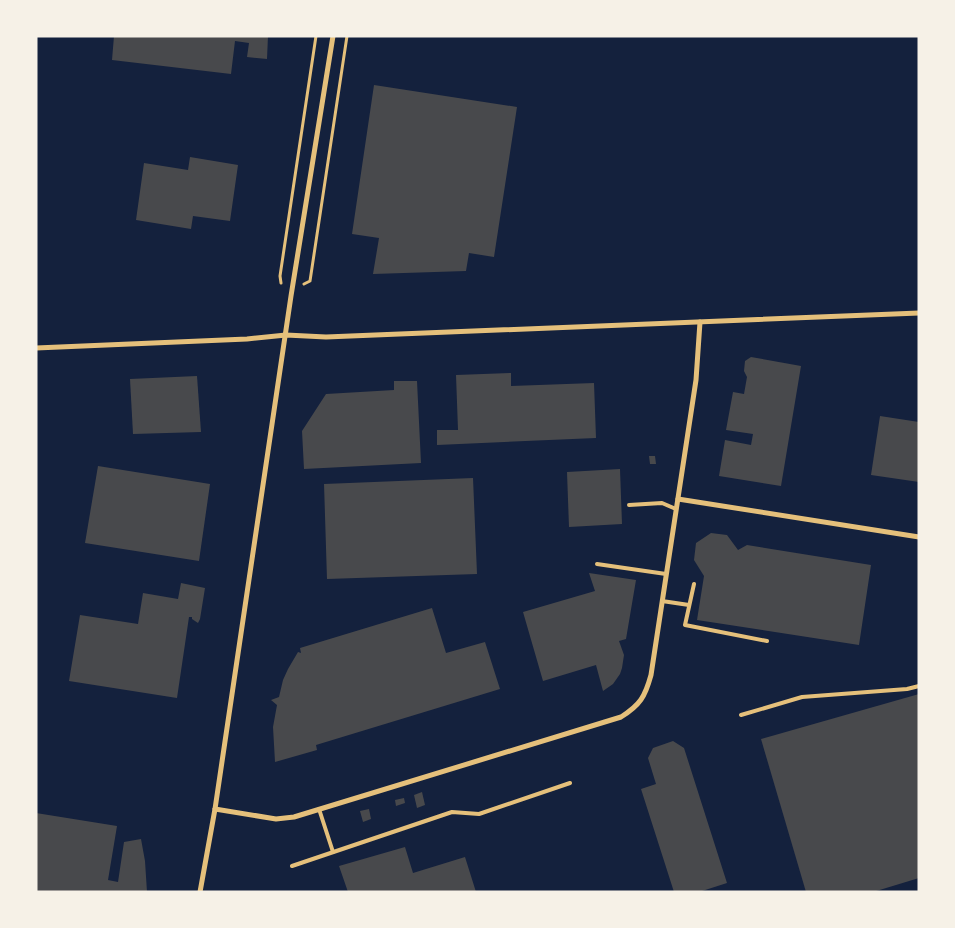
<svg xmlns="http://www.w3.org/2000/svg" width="955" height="928" font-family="Commissioner,sans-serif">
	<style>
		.building { fill: #48494c }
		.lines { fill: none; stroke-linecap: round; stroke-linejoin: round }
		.path { stroke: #e5c07b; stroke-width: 3 }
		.service { stroke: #e5c07b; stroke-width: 4 }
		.minor { stroke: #e5c07b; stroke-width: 5 }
	</style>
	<rect width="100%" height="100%" fill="#14213d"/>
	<!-- building -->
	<g class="building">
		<polygon points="114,36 268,36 267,59 247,57 249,43 235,41 231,74 112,60"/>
		<polygon points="374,85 517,107 494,257 469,253 466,271 373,274 379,238 352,234"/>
		<polygon points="190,157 238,165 230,221 193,216 191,229 136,220 144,163 188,170"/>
		<polygon points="751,357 801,366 781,486 719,476 725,440 751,445 753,434 726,430 733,392 744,394 747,377 744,371 745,361"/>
		<polygon points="511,373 511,386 594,383 596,438 437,445 437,430 458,430 456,375"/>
		<polygon points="197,376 201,432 133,434 130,379"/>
		<polygon points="394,381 417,381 421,463 304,469 302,431 326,394 394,390"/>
		<polygon points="880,416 919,422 919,482 871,475"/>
		<polygon points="649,456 655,456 656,464 650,464"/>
		<polygon points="98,466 210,484 199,561 85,543"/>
		<polygon points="620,469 622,524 569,527 567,472"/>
		<polygon points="473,478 477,574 327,579 324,484"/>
		<polygon points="711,533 727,535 738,550 747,545 871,565 859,645 697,620 704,576 694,560 696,543"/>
		<polygon points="589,573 636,580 626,639 619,641 624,655 622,668 620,674 613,684 603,691 596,665 543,681 523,612 595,591"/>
		<polygon points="181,583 205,588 200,619 198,623 192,619 192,617 189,617 177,698 69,681 80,615 138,624 143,593 178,599"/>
		<polygon points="432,608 446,653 485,642 500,689 316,745 317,750 275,762 273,727 277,705 271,700 279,697 283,680 288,669 298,652 301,653 300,648"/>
		<polygon points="919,694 919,878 873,892 806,892 761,739"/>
		<polygon points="673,741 684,748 727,883 699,892 674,892 641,789 656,784 648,758 653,748"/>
		<polygon points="422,792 425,805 417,808 414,795"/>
		<polygon points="404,798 405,803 396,806 395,800"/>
		<polygon points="369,809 371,819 363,822 360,811"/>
		<polygon points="36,813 117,826 108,880 118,882 124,842 141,839 145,861 147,892 36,892"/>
		<polygon points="405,847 413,873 465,857 476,892 348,892 339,866"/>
	</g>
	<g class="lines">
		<!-- path -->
		<g class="path">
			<polyline points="281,283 280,276 316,36"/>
			<polyline points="304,284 310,281 347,36"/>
		</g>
		<!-- service -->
		<g class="service">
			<polyline points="629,505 662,503 676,509"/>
			<polyline points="597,564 666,574"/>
			<polyline points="694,584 685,625 767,641"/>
			<polyline points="662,601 689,605"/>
			<polyline points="741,715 802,697 907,689 919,686"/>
			<polyline points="319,809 333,852"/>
			<polyline points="292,866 452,812 479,814 570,783"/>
		</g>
		<!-- minor -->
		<g class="minor">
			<polyline points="36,348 247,339 286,335 326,337 919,313"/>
			<polyline points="678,499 919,537"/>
			<path d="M215,809l61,10 18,-2 327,-100c19,-12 24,-20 30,-42l45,-295 4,-58"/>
			<polyline points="200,892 215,809 291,296 333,36"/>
		</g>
	</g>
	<!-- border -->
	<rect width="955" height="928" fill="none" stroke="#f6f1e7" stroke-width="75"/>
</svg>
